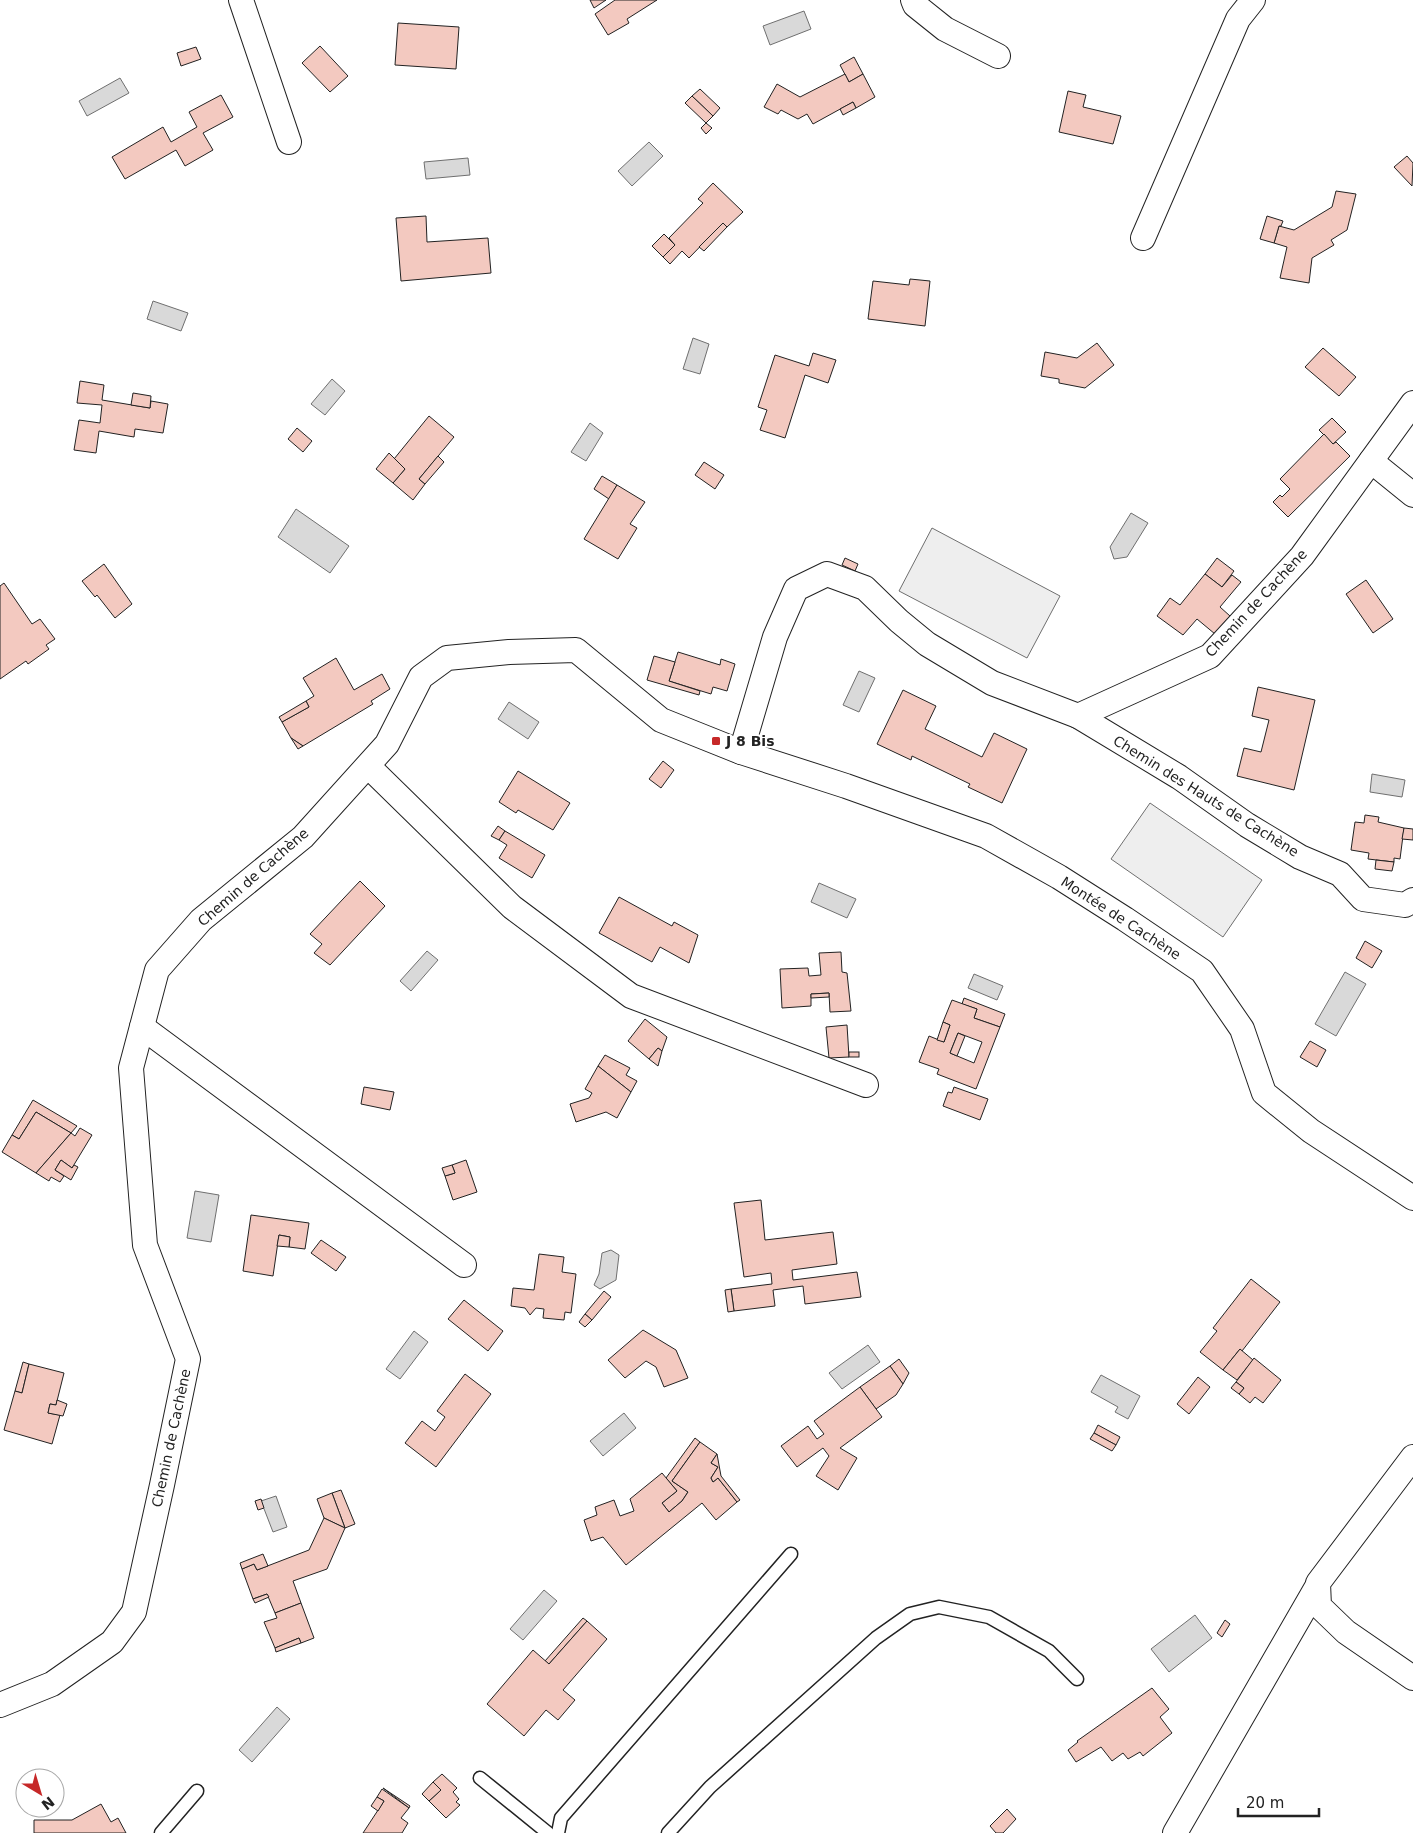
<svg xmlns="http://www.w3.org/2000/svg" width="1413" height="1833" font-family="'DejaVu Sans',sans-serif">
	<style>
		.green { fill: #eee; stroke: #6f6f6f }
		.water { fill: #d9d9d9; stroke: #6f6f6f }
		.building { fill: #f3c9c0; stroke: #222; fill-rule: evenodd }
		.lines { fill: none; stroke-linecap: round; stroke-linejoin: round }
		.service-casing { stroke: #222; stroke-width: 15 }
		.minor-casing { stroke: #222; stroke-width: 26 }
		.service { stroke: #fff; stroke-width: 12 }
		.minor { stroke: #fff; stroke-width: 24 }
		.poi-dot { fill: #c62828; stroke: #fff; stroke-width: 2 }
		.labels { text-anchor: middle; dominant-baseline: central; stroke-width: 4; stroke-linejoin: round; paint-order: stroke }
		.street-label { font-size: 14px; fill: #222; stroke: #fff }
		.poi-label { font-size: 14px; font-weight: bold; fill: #222; stroke: #fff; text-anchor: start }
	</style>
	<rect width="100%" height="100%" fill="#fff"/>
	<!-- green -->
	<g class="green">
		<polygon points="932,528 1060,596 1027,658 899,591"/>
		<polygon points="1150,803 1262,880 1223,937 1111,859"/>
	</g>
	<!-- water -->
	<g class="water">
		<polygon points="804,11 811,29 770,45 763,26"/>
		<polygon points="120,78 129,93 87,116 79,101"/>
		<polygon points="649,142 663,156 632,186 618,171"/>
		<polygon points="468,158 470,175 426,179 424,162"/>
		<polygon points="153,301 188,313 181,331 147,319"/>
		<polygon points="693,338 709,344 700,374 683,369"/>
		<polygon points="332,379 345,391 325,415 311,404"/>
		<polygon points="590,423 603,433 586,461 571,452"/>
		<polygon points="296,509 349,546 330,573 278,537"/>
		<polygon points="1131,513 1148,523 1127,557 1114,559 1110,547"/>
		<polygon points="859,671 875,678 859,712 843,705"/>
		<polygon points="509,702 539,722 528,739 498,719"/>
		<polygon points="1372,774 1405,780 1402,797 1370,792"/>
		<polygon points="819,883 856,899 847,918 811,902"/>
		<polygon points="427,951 438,960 411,991 400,981"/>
		<polygon points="1345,972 1366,984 1336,1036 1315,1024"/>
		<polygon points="974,974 1003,986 997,1000 968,988"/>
		<polygon points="195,1191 219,1195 211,1242 187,1238"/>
		<polygon points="611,1250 619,1255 616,1280 600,1289 594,1285 599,1274 602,1253"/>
		<polygon points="414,1331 428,1342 400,1379 386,1369"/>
		<polygon points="868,1345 880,1362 842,1389 829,1373"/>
		<polygon points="1101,1375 1140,1396 1128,1419 1115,1412 1118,1407 1091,1392"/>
		<polygon points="624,1413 636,1428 603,1456 590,1441"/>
		<polygon points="276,1496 287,1527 273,1532 261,1501"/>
		<polygon points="544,1590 557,1601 523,1640 510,1629"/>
		<polygon points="1195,1615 1212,1638 1169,1672 1151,1649"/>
		<polygon points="277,1707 290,1719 252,1762 239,1750"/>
	</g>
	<!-- building -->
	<g class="building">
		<polygon points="590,0 606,0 594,8"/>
		<polygon points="615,0 657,0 627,19 629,23 608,35 595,14"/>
		<polygon points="398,23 459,27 456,69 395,65"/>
		<polygon points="320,46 348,76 330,92 302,63"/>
		<polygon points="196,47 201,59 181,66 177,53"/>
		<polygon points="854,57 863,74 849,82 840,65"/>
		<polygon points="845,74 849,82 863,74 875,97 856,108 853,102 813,124 807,114 798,119 781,110 778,114 764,107 777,84 800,97"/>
		<polygon points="700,89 720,108 713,116 692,96"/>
		<polygon points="1068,91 1086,95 1083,107 1121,116 1113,144 1059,132"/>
		<polygon points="221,95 233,117 203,133 213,150 185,166 176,150 125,179 112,157 163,127 171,142 197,127 189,112"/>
		<polygon points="692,96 713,116 706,123 712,128 706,134 701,128 706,123 685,103"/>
		<polygon points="853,102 856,108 843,115 840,109"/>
		<polygon points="1407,156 1413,163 1412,186 1394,167"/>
		<polygon points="713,183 743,212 727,227 723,223 689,258 682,251 670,264 663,257 675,245 669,238 703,203 698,199"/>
		<polygon points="1336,191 1356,194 1347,230 1331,240 1334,245 1312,258 1309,283 1280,278 1287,247 1274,243 1279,226 1294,230 1332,207"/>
		<polygon points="426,216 427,242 488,238 491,273 401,281 396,218"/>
		<polygon points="1267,216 1283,221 1281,226 1279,226 1274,243 1260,239"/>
		<polygon points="723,223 727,227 704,251 699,247"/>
		<polygon points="664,234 675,245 663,257 652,246"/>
		<polygon points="910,279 930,281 925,326 868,319 873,281 909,285"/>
		<polygon points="1097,343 1114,365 1085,388 1059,383 1059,379 1041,376 1045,352 1077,358"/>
		<polygon points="1323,348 1356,377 1339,396 1305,367"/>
		<polygon points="813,353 836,360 828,383 805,375 785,438 760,430 767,410 758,407 775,355 809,366"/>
		<polygon points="80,381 104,385 102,400 150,408 151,401 168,404 163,433 135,429 134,437 99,431 96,453 74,450 79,420 100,423 102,405 77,403"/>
		<polygon points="133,393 151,396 150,408 131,405"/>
		<polygon points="429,416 454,437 419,479 425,484 413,500 393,483 405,469 394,459"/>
		<polygon points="1332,418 1346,432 1333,444 1319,430"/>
		<polygon points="297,428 312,441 303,452 288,439"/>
		<polygon points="1324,434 1333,444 1336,442 1350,456 1288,517 1273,502 1280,495 1282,497 1290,489 1280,479"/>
		<polygon points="389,453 405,469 393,483 376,469"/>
		<polygon points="438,456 444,462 425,484 419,479"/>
		<polygon points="704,462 724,475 715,489 695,475"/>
		<polygon points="602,476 617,485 609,499 594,489"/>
		<polygon points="617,485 645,502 630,524 637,528 618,559 584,539"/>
		<polygon points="845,558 858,564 855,571 842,565"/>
		<polygon points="1217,558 1234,571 1222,587 1205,574"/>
		<polygon points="104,564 132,604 115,618 97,595 95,597 82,581"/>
		<polygon points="1205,574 1222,587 1232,575 1241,582 1220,607 1230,616 1215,634 1197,619 1183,635 1157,616 1170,598 1180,605"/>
		<polygon points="1366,580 1393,619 1373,633 1346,594"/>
		<polygon points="4,583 32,624 40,619 55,639 46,645 49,649 28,664 26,661 0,679 0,586"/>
		<polygon points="678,652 720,665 721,659 735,664 727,691 713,687 711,694 669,681"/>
		<polygon points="654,656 675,662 669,681 700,691 699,695 647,680"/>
		<polygon points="336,658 354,690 382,674 390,689 371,701 373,704 303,746 291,738 282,722 309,707 306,701 314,696 303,678"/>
		<polygon points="1258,687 1315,700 1294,790 1237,776 1244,748 1261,752 1269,720 1252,716"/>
		<polygon points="903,690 936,706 925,729 982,757 994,733 1027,749 1002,803 968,787 970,784 912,756 911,760 877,744"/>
		<polygon points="306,701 309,707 282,722 279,717"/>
		<polygon points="291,738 303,746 298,749"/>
		<polygon points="663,761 674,770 661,788 649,779"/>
		<polygon points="518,771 570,803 553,830 518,810 516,813 499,802"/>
		<polygon points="1365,815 1379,817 1378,822 1404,828 1400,859 1394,858 1394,862 1368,859 1369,853 1351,850 1355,822 1364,823"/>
		<polygon points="498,826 505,831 499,840 491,836"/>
		<polygon points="1404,828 1413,829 1413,840 1402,839"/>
		<polygon points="505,831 545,855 532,878 499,858 507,845 499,840"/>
		<polygon points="1376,860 1394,862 1392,871 1375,869"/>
		<polygon points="360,881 385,906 330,965 314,953 322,944 310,934"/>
		<polygon points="619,897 672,926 674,922 698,935 689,963 660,947 652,962 599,933"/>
		<polygon points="1365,941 1382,951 1372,968 1356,958"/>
		<polygon points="841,952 842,972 847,973 851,1011 830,1012 829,993 811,994 811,1006 782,1008 780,969 808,968 809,976 821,975 819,953"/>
		<polygon points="829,993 829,997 811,998 811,994"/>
		<polygon points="964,998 1005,1014 1000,1027 974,1018 977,1009 962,1004"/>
		<path d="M952,1000l25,9 -3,9 26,9 -24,62 -39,-15 2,-5 -20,-7 10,-26 15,6 6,-17 -7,-3zM958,1033l24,9 -8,21 -24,-10z"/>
		<polygon points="645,1019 667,1037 662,1051 658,1048 649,1059 628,1041"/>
		<polygon points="943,1022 950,1025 944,1042 937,1040"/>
		<polygon points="847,1025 849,1057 829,1058 826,1027"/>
		<polygon points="958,1033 965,1036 957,1056 950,1053"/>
		<polygon points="1310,1041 1326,1050 1317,1067 1300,1057"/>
		<polygon points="658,1048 662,1051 658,1066 649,1059"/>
		<rect x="849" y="1052" width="10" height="5"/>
		<polygon points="605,1055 630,1068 626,1075 637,1081 631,1092 598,1066"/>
		<polygon points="598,1066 631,1092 617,1118 606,1112 576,1122 570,1104 589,1098 592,1093 585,1089"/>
		<polygon points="364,1087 394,1092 390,1110 361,1104"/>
		<polygon points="954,1087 988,1099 980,1120 943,1106 948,1092 952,1093"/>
		<polygon points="33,1100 77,1126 71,1133 36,1112 19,1139 12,1135"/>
		<polygon points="36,1112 71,1133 36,1173 2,1152 12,1135 19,1139"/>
		<polygon points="80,1128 92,1135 72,1168 61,1160 55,1170 64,1176 60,1182 51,1177 49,1181 36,1173 71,1133 75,1136"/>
		<polygon points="61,1160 72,1168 74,1165 78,1167 71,1180 55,1170"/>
		<polygon points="466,1160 477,1192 453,1200 445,1176 455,1173 452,1165"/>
		<polygon points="452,1165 455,1173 445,1176 442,1168"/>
		<polygon points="761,1200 765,1240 833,1232 837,1264 792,1270 793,1280 857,1272 861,1297 805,1304 803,1286 773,1290 775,1306 734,1311 731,1289 772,1284 771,1273 744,1277 734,1203"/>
		<polygon points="251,1215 309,1223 305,1249 289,1247 290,1237 279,1235 273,1276 243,1271"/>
		<polygon points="279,1235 290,1237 289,1247 277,1246"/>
		<polygon points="321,1240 346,1257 336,1271 311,1253"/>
		<polygon points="539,1254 564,1257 562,1272 576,1274 571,1313 565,1312 564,1320 543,1318 544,1309 536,1308 530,1315 525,1308 511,1306 513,1288 534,1290"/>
		<polygon points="1251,1279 1280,1302 1242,1351 1240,1349 1223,1370 1200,1352 1217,1331 1213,1328"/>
		<polygon points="731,1289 734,1311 728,1312 725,1290"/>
		<polygon points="604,1291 611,1297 592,1320 585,1314"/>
		<polygon points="464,1300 503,1331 488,1351 448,1319"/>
		<polygon points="585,1314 592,1320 585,1327 579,1322"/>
		<polygon points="643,1330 676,1350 688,1378 664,1387 656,1367 646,1361 625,1378 608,1360"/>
		<polygon points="1240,1349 1253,1360 1237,1380 1223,1370"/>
		<polygon points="1254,1358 1281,1380 1263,1403 1255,1397 1250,1403 1239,1394 1244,1388 1236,1382"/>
		<polygon points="899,1359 909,1373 903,1384 890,1366"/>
		<polygon points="23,1362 29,1364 22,1393 15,1391"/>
		<polygon points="29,1364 64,1373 56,1405 50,1404 48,1413 60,1415 52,1444 4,1430 15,1391 22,1393"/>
		<polygon points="890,1366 903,1384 896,1395 876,1409 860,1387"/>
		<polygon points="465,1374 491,1394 436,1467 405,1443 422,1421 435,1431 445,1417 437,1411"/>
		<polygon points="1198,1377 1210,1387 1189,1414 1177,1404"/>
		<polygon points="1236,1382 1244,1388 1239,1394 1231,1388"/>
		<polygon points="860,1387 882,1417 840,1448 857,1458 838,1490 816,1476 829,1456 823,1448 797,1467 781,1446 808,1426 817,1439 824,1434 814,1421"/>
		<polygon points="57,1400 67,1404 63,1416 48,1413 50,1404 56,1405"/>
		<polygon points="1098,1425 1120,1437 1116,1445 1094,1433"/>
		<polygon points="1094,1433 1116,1445 1112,1451 1090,1439"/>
		<polygon points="695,1438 700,1442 672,1481 688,1492 682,1501 669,1512 662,1503 677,1491 666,1478"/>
		<polygon points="700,1442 717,1454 711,1463 718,1467 711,1478 713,1482 718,1478 737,1502 716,1520 702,1503 626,1565 603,1537 591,1541 584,1520 597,1515 595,1507 614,1500 620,1516 634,1511 630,1499 662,1473 677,1491 662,1503 669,1512 682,1501 688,1492 672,1481"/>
		<polygon points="717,1454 721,1476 740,1500 737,1502 718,1478 713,1482 711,1478 718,1467 711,1463"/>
		<polygon points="341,1490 355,1524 345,1528 332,1493"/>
		<polygon points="332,1493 345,1528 324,1518 317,1499"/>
		<polygon points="261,1499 264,1508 258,1510 255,1501"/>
		<polygon points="324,1518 345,1528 327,1569 293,1581 301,1603 275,1613 267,1594 253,1599 242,1569 254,1564 257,1570 309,1550"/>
		<polygon points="263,1554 268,1566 257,1570 254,1564 242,1569 240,1563"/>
		<polygon points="267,1594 269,1597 255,1603 253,1599"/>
		<polygon points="301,1603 314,1638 301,1643 299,1638 275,1648 264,1622 277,1618 275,1613"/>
		<polygon points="583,1618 587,1621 549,1664 545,1661"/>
		<polygon points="1225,1620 1230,1624 1222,1637 1217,1633"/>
		<polygon points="587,1621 607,1639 563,1690 575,1700 558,1720 546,1710 524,1736 487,1704 533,1650 549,1664"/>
		<polygon points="299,1638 301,1643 276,1652 275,1648"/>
		<polygon points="1152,1688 1169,1709 1160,1717 1172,1733 1143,1756 1140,1752 1128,1759 1123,1753 1112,1761 1101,1747 1076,1762 1068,1750 1078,1742 1077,1741"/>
		<polygon points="442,1774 457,1788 453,1792 459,1799 456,1802 460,1805 446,1818 429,1801 441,1790 433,1782"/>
		<polygon points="433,1782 441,1790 429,1801 422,1794"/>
		<polygon points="383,1788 410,1806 409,1808"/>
		<polygon points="382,1789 409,1808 401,1818 408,1823 402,1833 363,1833 384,1801 377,1797"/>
		<polygon points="377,1797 384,1801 378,1811 371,1806"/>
		<polygon points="101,1804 111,1822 118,1818 126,1833 34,1833 34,1820 72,1820"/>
		<polygon points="1007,1809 1016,1819 1003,1833 996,1833 990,1826"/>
	</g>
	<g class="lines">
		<!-- service casing -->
		<g class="service-casing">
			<g id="service">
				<polyline points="480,1778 548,1833"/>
				<polyline points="161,1833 197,1791"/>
				<polyline points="558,1833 561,1818 791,1554"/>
				<polyline points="668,1833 710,1787 876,1638 910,1614 939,1607 989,1617 1049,1651 1077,1679"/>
			</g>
		</g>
		<!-- minor casing -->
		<g class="minor-casing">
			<g id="minor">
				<polyline points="241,0 289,142"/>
				<polyline points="913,0 915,5 945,29 998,56"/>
				<polyline points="1143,238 1238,19 1253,0"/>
				<polyline points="1371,461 1413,495"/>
				<polyline points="1078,716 1179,777 1247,825 1300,857 1340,874 1363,899 1405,905 1413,900"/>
				<polyline points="741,752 846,786 986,836 1059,877 1125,919 1202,971 1242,1029 1264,1093 1311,1131 1413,1198"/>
				<polyline points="368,766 512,907 631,996 866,1085"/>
				<polyline points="142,1027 464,1265"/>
				<polyline points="1413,1457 1318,1583 1319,1606 1346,1632 1413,1678"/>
				<polyline points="0,1705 52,1684 112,1642 134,1612 162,1485 188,1359 145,1245 131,1068 157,970 201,920 303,837 387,744 421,677 447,658 509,652 576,650 661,720 741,752 775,637 796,589 827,574 865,588 899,621 927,644 992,683 1078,716 1210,656 1302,556 1413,403"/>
				<polyline points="1175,1833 1318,1585"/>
			</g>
		</g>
		<!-- service -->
		<use href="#service" class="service"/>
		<!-- minor -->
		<use href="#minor" class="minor"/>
	</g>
	<!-- markers -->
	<rect class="poi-dot" x="711" y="736" width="10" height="10" rx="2.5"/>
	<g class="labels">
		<!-- street labels -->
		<g class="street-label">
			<text transform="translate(1256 603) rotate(-47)">Chemin de Cachène</text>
			<text transform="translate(1206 796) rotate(32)">Chemin des Hauts de Cachène</text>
			<text transform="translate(253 877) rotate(-41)">Chemin de Cachène</text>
			<text transform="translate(1121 918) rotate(33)">Montée de Cachène</text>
			<text transform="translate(171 1438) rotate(-78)">Chemin de Cachène</text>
		</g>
		<!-- poi labels -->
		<g class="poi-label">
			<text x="726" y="741">J 8 Bis</text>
		</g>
	</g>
	<!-- north arrow -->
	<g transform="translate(40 1793) rotate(142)"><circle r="24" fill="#ffffff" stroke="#a7a7a7"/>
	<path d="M0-4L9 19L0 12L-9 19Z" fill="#c62828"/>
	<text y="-8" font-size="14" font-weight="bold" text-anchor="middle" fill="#222222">N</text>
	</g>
	<!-- scale -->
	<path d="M1238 1808v8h81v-8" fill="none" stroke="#222222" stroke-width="2.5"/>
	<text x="1246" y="1808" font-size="15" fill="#222222" stroke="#ffffff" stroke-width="4" paint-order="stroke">20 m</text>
</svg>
